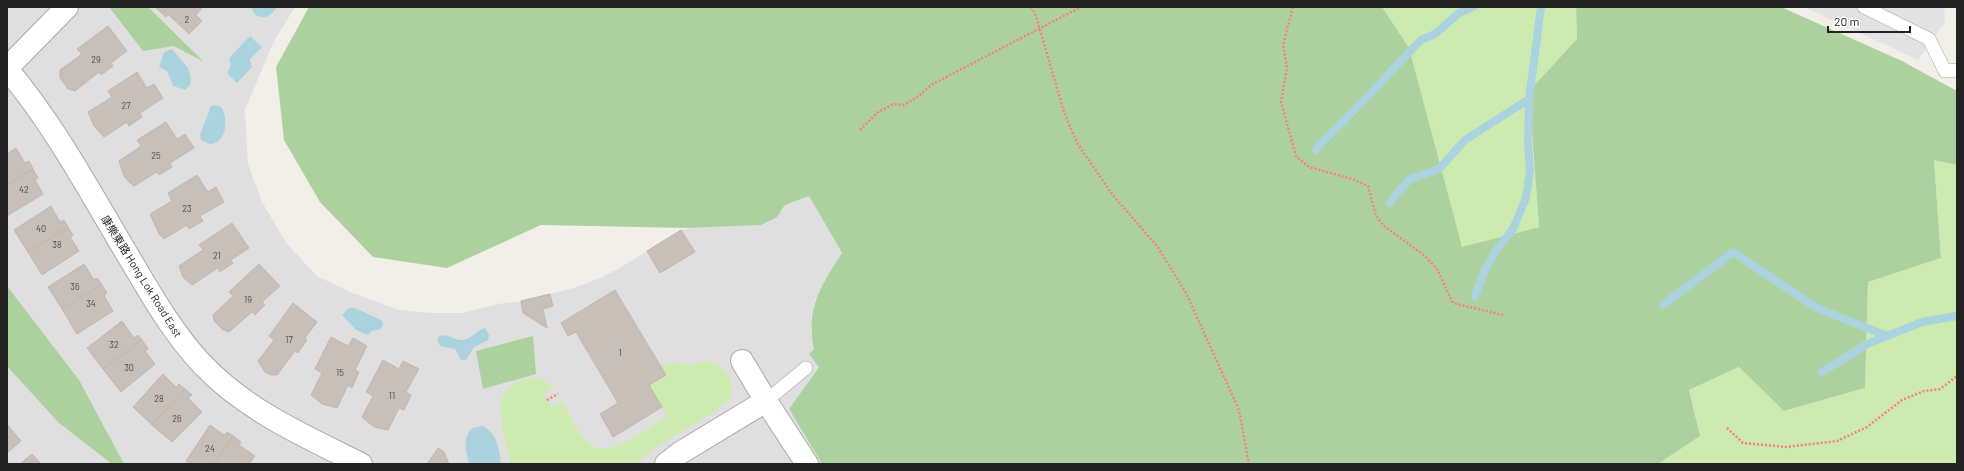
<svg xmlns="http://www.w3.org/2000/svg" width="1964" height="471" font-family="Barlow,'Noto Sans TC',sans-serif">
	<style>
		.residential { fill: #e0dfdf }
		.grass { fill: #cdebb0 }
		.forest { fill: #add19e }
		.parking { fill: #e2e2e2 }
		.water { fill: #aad3df }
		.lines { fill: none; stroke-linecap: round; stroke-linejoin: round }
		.stream { stroke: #aad3df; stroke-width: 8 }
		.building { fill: #c7bfb8; stroke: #c4b6ab }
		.service-casing { stroke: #a9a9a9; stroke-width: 14 }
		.minor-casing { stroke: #a9a9a9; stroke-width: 24 }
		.path { stroke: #fa8072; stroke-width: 2.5; stroke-dasharray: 2 2; stroke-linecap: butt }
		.service { stroke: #fff; stroke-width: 13 }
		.minor { stroke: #fff; stroke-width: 22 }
		.labels { text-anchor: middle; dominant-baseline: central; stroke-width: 3; stroke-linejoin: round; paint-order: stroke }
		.number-label { font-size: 9px; fill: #4b4948 }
		.street-label { font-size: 11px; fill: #222; stroke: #fff }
	</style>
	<rect width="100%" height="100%" fill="#f2efe9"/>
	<!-- residential -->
	<polygon class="residential" points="7,7 295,7 273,43 245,110 248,164 262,202 287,244 317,276 350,292 399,310 431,313 463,313 498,304 521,301 574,288 600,278 616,270 681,230 782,212 785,205 809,196 842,253 815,301 811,318 811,334 819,367 789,409 822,464 7,464"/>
	<!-- grass -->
	<g class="grass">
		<polygon points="1382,7 1576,7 1577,39 1529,91 1539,227 1461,248 1409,49"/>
		<polygon points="1934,160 1957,165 1957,464 1658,464 1700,436 1689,390 1739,367 1785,411 1865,388 1868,282 1941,258"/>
		<path d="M706,361c18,2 30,20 25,37l-17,14 -58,35 -20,17h-126c-2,-30 -29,-72 16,-85 10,-3 21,1 27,9l-9,5 7,14 11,-6c7,13 14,28 24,40 19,23 62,-14 81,-25l-18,-31 17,-10 -5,-8 12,-5 18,3z"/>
	</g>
	<!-- forest -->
	<g class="forest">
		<polygon points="109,7 148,7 204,62 174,46 143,51"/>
		<path d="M309,7h1073l27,41 53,199 77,-20 -10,-136 48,-52 -1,-32h205l121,54 55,30v74l-23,-5 7,98 -73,24 -3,106 -81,23 -45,-44 -50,23 11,46 -42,28h-836l-33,-55 30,-42 -10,-13 5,-5c-9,-40 7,-63 28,-96l-33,-57 -24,9 -8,12 -16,8 -75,3 -145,-3 -94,43 -74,-11 -53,-55 -36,-62 -8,-73z"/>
		<polygon points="7,286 79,380 124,464 112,464 59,423 7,366"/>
		<polygon points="533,336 536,374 483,389 476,351"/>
	</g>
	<!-- parking -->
	<polygon class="parking" points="1804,7 1944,7 1945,22 1918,60"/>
	<!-- water -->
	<g class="water">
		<path d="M251,7h26c-7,12 -21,15 -26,0z"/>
		<polygon points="250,36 262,47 250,59 252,67 237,83 227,73 231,65 229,58"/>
		<polygon points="172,49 188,68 191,78 190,85 185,90 173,86 167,71 159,67 164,52"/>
		<path d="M214,105l7,2c7,10 7,36 -11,37l-9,-4 -1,-5 11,-29z"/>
		<polygon points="349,308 355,308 381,320 383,323 381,329 371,331 368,335 356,330 342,315"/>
		<path d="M485,328l4,7 -1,5 -14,7 -8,13h-5l-6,-11 -15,-3 -3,-6 2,-4c9,-3 15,5 24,4 9,-1 14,-10 22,-12z"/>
		<path d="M482,426c14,5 18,24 19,38h-32c-3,-12 -7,-28 4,-36z"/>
	</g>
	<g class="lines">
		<!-- stream -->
		<g class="stream">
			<polyline points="1316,150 1319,145 1343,122 1421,40 1435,34 1459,13 1473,7"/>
			<polyline points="1390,203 1397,193 1410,179 1439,169 1465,140 1529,99"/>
			<polyline points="1475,296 1484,272 1495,252 1513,229 1526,198 1530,170 1528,143 1529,99 1541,7"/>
			<polyline points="1663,305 1733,252 1817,308 1887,336 1922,322 1957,316"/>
			<polyline points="1822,372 1867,344 1887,336"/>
		</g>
	</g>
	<!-- building -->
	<g class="building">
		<polygon points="155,7 203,7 196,15 202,21 189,34 168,14 166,17"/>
		<polygon points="108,26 127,51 111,63 113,66 101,75 99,72 75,91 68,89 60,78 60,70 82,54 77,49"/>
		<polygon points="137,72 147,88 154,84 163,98 140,113 142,117 129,126 127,122 104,137 94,126 88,112 112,97 108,91"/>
		<polygon points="166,122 177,139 185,134 194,148 170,163 172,167 159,175 157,172 134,186 129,182 124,176 119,161 141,146 137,140"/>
		<polygon points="16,148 25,163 29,161 33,169 7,185 7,154"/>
		<polygon points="33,169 38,178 35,180 43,194 7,216 7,185"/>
		<polygon points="197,175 208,192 216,187 224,202 200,216 203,221 189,229 187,225 164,239 159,234 150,214 172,201 168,193"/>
		<polygon points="51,206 60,222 64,220 68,227 28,252 14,230"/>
		<polygon points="232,223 249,248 231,260 233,263 220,272 218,268 192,285 183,277 179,266 203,250 199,245"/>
		<polygon points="68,227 73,235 70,237 79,251 42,275 28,252"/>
		<polygon points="681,230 695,252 660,273 647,251"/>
		<polygon points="84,264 94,280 97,278 102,285 62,309 48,287"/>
		<polygon points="259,264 280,286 262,302 265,305 255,315 252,312 229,332 223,330 214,321 213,315 233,296 229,292"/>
		<polygon points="102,285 107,293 104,296 113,311 77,334 62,309"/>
		<polygon points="615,290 666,375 649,385 662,407 613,437 600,414 618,403 576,332 568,336 561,323"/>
		<polygon points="550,294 553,306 543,309 547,328 523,313 521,301"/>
		<polygon points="293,303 317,322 305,338 307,340 298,353 295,351 277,375 271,375 265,372 258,361 274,340 269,336"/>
		<polygon points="122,321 134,338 138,335 142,340 103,369 87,348"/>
		<polygon points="331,337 348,346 353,338 367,346 355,370 359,372 352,388 348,385 337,408 322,404 311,395 322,373 315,369"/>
		<polygon points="142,340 148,349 145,351 155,364 121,392 103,369"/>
		<polygon points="383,360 399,369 403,361 419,369 406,392 411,395 404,410 399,408 388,430 374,427 362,417 373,396 366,392"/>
		<polygon points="163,374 176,387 179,384 185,389 152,425 133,407"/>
		<polygon points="185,389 192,395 188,398 202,412 172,442 152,425"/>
		<polygon points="7,424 21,441 7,453"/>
		<polygon points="210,425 224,435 227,432 233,436 214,464 191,464 186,461"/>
		<polygon points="233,436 241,442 239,445 255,456 249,464 214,464"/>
		<polygon points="438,448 444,452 449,464 427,464"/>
		<polygon points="32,454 41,464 20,464"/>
	</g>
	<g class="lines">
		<!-- service casing -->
		<g class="service-casing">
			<g id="service">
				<polyline points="1864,7 1929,39 1945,71 1957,70"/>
				<polyline points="766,401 806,368"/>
			</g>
		</g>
		<!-- minor casing -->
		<g class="minor-casing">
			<g id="minor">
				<polyline points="7,68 67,7"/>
				<path d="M7,69c50,59 86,129 126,195 20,34 41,70 68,99 44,47 103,73 160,101"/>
				<polyline points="742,361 766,401"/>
				<polyline points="666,464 680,453 766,401 807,464"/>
			</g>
		</g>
		<!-- path -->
		<g class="path">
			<polyline points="1031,7 1035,13 1064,112 1077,143 1112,194 1157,246 1186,293 1239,410 1249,464"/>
			<polyline points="1293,7 1283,45 1287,68 1281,102 1296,156 1309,167 1352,179 1368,186 1376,216 1384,226 1425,256 1437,269 1453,303 1503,315"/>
			<polyline points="860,130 878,112 893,104 904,105 919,96 931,85 1081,7"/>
			<polyline points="547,400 558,394"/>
			<polyline points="1727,428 1743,443 1786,447 1837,441 1867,427 1902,400 1924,391 1940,389 1957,376"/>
		</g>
		<!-- service -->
		<use href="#service" class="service"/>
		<!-- minor -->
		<use href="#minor" class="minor"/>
	</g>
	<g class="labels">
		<!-- number labels -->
		<g class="number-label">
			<text x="187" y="19">2</text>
			<text x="96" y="59">29</text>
			<text x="126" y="105">27</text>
			<text x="156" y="155">25</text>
			<text x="24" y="189">42</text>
			<text x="187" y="208">23</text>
			<text x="41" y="228">40</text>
			<text x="57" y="244">38</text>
			<text x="217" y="255">21</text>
			<text x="75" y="286">36</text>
			<text x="248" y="299">19</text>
			<text x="91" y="303">34</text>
			<text x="289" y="339">17</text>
			<text x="114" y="344">32</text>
			<text x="620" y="352">1</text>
			<text x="129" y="367">30</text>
			<text x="340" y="372">15</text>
			<text x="392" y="395">11</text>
			<text x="159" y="398">28</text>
			<text x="177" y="418">26</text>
			<text x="210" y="448">24</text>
		</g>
		<!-- street labels -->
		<g class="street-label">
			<text transform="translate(142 276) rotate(58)">康樂東路 Hong Lok Road East</text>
		</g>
	</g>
	<!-- border -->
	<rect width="1964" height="471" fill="none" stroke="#222222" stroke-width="16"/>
	<!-- scale -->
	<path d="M1828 26v6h82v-6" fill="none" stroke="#222222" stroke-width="2"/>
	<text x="1834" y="26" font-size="12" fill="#222222" stroke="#ffffff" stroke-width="3" paint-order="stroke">20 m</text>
</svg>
